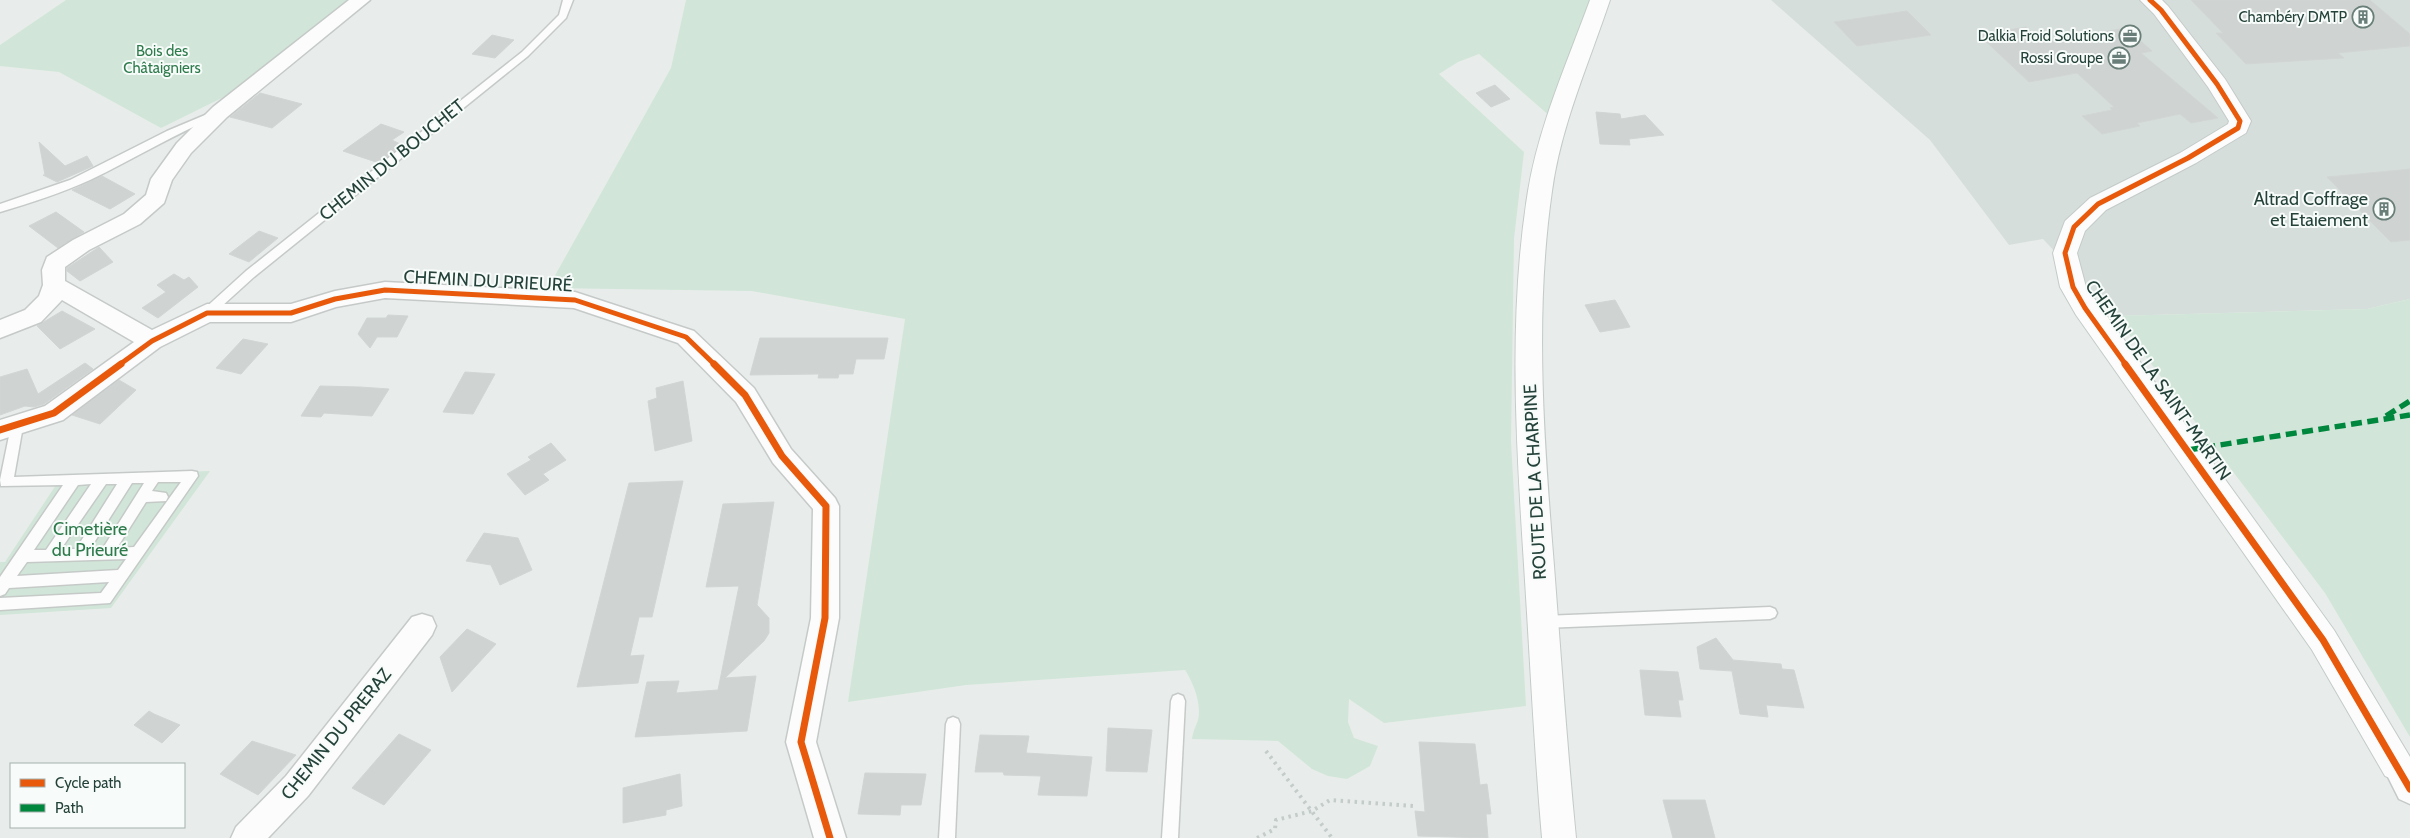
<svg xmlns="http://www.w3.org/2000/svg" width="2410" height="838" font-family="Cabin,sans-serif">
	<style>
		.built { fill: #d6dedb }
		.green { fill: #d1e6d8 }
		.building { fill: #cfd4d2; stroke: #d1d6d4 }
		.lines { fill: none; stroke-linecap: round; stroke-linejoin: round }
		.lane-casing { stroke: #c5cac8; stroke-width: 3 }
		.street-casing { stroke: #c5cac8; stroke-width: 3 }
		.secondary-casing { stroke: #c3cbc8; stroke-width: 2 }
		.path { stroke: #c3ccca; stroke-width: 4; stroke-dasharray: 2.5 4.5; stroke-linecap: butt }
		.lane { fill: #fcfcfc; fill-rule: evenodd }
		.street { fill: #fcfcfc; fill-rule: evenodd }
		.secondary { fill: #fcfcfc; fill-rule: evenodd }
		.quiet { stroke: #00873e; stroke-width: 5.5; stroke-dasharray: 11 5.5; stroke-linecap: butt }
		.cycleway-far1-casing { stroke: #f7fbf9; stroke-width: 8 }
		.cycleway-casing { stroke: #f7fbf9; stroke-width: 10 }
		.cycleway-far1 { stroke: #e8590c; stroke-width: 5 }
		.cycleway { stroke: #e8590c; stroke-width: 7 }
		.labels { text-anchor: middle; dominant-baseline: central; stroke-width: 4; stroke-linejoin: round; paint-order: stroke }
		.far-poi-label { font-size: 15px; fill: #24423a; stroke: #f7fbf9; text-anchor: end }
		.far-park-label { font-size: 15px; fill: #2d7a4b; stroke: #f7fbf9 }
		.street-label { font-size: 18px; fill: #24423a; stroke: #f7fbf9 }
		.poi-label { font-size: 18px; fill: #24423a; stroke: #f7fbf9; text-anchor: end }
		.park-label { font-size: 18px; fill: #2d7a4b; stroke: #f7fbf9 }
	</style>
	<rect width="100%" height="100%" fill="#e8edeb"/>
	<!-- built -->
	<polygon class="built" points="1771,0 2410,0 2410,299 2367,309 2115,316 2043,239 2009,245 1930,140"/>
	<!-- green -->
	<g class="green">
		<polygon points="66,0 355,0 234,92 161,128 59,72 0,66 0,45"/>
		<path d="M686,0h906l-40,118 -73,-64 -21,8 -19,12 85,78 -10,87 -3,203 15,264 -142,17 -35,-24 -1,23 6,16 24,8 -8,20 -23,13 -19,-3 -16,-7 -34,-28 -86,-2c1,-8 4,-13 6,-19 4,-16 -5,-38 -13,-50l-219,15 -118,17 57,-383 -153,-28 -204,-3 123,-220z"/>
		<polygon points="2410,299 2410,737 2325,593 2115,316 2367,309"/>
		<polygon points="210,471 111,608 0,615 0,562 5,562 62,476"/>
	</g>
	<!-- building -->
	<g class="building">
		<polygon points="2191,0 2370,0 2410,34 2410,46 2338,53 2344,58 2246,64 2216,33 2223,33"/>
		<polygon points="1907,11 1931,35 1857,46 1834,22"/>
		<polygon points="2026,27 2043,42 2126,28 2152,51 2141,53 2218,118 2191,123 2180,114 2137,123 2140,126 2102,134 2082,116 2112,110 2110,108 2114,107 2077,73 2029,82 1979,35"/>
		<polygon points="492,35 514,40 495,58 472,54"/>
		<polygon points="1495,85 1510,99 1491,107 1476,93"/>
		<polygon points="260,93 302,104 272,128 230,117"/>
		<polygon points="1596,112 1620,114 1621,119 1645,115 1664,135 1629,139 1630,145 1600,144"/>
		<polygon points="381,124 404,132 392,140 402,145 379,163 343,151"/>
		<polygon points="39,142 65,166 87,156 93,166 57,182 43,175 45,175"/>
		<polygon points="2410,169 2410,240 2391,242 2327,177"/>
		<polygon points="102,176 135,194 110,209 72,190"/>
		<polygon points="56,212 84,232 58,248 29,226"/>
		<polygon points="259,231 278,238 249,262 229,254"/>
		<polygon points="99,247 113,262 80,281 67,271 67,268"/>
		<polygon points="174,274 184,280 189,277 198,287 158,318 142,308 166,292 157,285"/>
		<polygon points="1615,300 1630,327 1600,332 1585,305"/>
		<polygon points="62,311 95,329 60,349 37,326"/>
		<polygon points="388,315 408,316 397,337 377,337 370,348 358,334 367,318 386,318"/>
		<polygon points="760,338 888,338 884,359 856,359 853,374 839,374 838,378 818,378 819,374 750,375"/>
		<polygon points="243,339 268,344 241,374 216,368"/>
		<polygon points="85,363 93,369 44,404 34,407 25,406 0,415 0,377 27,369 38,394"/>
		<polygon points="465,372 495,374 473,414 443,412"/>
		<polygon points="119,380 136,390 100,424 72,415"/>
		<polygon points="683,381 692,441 655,451 648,401 657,398 656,388"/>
		<polygon points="320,386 360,387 389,389 372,416 324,413 321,417 301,416"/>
		<polygon points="551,443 566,460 543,474 549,480 525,495 507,474 531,460 528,457"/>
		<polygon points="683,481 652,617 639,617 630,656 644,655 638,683 577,687 629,483"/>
		<polygon points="774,502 757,605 769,618 769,633 764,641 725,678 756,676 747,731 635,737 647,682 679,681 676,693 718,690 739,586 706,587 723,504"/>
		<polygon points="484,533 518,538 532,570 500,585 491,565 466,561"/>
		<polygon points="467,629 496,644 452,692 440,657"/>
		<polygon points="1716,638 1733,660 1781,664 1782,669 1794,670 1804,708 1766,705 1768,717 1740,714 1732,671 1700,669 1697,647"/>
		<polygon points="1640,670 1678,672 1683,700 1678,700 1681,717 1645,715"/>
		<polygon points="149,711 154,714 180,725 162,743 134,725"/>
		<polygon points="1108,728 1152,730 1147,772 1106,771"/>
		<polygon points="399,734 431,750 384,805 352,788"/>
		<polygon points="980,735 1029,736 1026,753 1092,757 1087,796 1038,795 1041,776 1004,775 1003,772 975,772"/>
		<polygon points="252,741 296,755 258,795 220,774"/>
		<polygon points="1419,742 1475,744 1480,785 1487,784 1491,814 1486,814 1488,838 1418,836 1415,811 1425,812"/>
		<polygon points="865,773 926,774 921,805 901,805 900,815 858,814"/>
		<polygon points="680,774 682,806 666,810 666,815 623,823 623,788"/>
		<polygon points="1663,800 1705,800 1715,838 1673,838"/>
	</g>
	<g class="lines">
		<!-- lane casing -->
		<g class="lane-casing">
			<g id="lane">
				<polygon points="563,0 573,0 566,18 528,56 254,277 211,316 203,316 201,313 203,310 246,271 522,52 559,15"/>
				<path d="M217,110l4,1v4c-46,18 -87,44 -131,65 -29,13 -59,23 -90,32v-8l70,-24 97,-49z"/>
				<path d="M17,421l4,2 2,3 -9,51 178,-6 5,1 1,4 -88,127 -110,7v-12l101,-5 8,-11 -100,6 -4,6 -5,2v-19l63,-92 -62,1 -1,-6 11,-54 2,-3zM158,482h23l-47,65 -17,1 29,-46 20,-1 2,-4 -2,-4 -14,-2zM132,483h12l-41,65 -13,1zM91,484l-45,66h-12l44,-65zM106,484h11l-41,65h-15zM126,559l-8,11 -101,6 10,-14z"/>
				<polygon points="1770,607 1775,609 1777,613 1775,617 1770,619 1543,628 1538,626 1536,622 1538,618 1543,616"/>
				<polygon points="1178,694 1183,696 1185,701 1178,838 1162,838 1171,701 1173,696"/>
				<polygon points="953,717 958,719 960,724 955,838 939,838 946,724 948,719"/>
			</g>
		</g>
		<!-- street casing -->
		<g class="street-casing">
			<g id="street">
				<polygon points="349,0 370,0 227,117 191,153 172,180 164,203 140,224 89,250 65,267 65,281 152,330 207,304 291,304 335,291 385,282 575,292 694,331 754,388 791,449 835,498 839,506 839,618 816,742 846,838 814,838 786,742 811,618 813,509 773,463 736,402 678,343 574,308 385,298 336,307 291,322 210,322 160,347 63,420 0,440 0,420 45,406 134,342 62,300 41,322 0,338 0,320 25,310 39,296 43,285 42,270 47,257 73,240 124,214 146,195 151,179 177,143 213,107"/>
				<polygon points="422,614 432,617 436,626 432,635 308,796 268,838 231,838 236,827 286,776 412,617"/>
				<polygon points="2397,751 2408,755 2410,759 2410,804 2399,799 2382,765 2386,755"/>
			</g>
		</g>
		<!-- secondary casing -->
		<g class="secondary-casing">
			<g id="secondary">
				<path d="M1590,0h20c-21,63 -49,125 -58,191 -18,124 -8,251 2,375 7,91 13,181 22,272h-34c-8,-91 -12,-182 -18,-273 -8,-124 -16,-251 4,-374 11,-66 39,-128 62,-191z"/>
				<polygon points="2140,0 2162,0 2168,6 2225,79 2251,121 2246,133 2196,163 2106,210 2085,231 2077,253 2086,287 2334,630 2410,757 2409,776 2397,781 2385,776 2312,650 2076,315 2060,287 2053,253 2065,221 2090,198 2180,153 2228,124 2229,121 2208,87 2154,14"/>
			</g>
		</g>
		<!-- path -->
		<g class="path">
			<polyline points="1266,751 1332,838"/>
			<polyline points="1257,838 1275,829 1276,820 1312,811 1330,800 1414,806"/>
		</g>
		<!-- lane -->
		<use href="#lane" class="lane"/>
		<!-- street -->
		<use href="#street" class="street"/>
		<!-- secondary -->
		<use href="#secondary" class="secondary"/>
		<!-- quiet -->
		<g class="quiet">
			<polyline points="2386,416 2410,401"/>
			<polyline points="2188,450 2410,415"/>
		</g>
		<!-- cycleway-far1 casing -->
		<g class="cycleway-far1-casing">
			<g id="cycleway-far1">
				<polyline points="119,365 152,341 207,313 291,313 335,299 385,290 575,300 686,337 715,365"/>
				<polyline points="2126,365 2085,308 2073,287 2065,253 2074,227 2098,204 2188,158 2238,128 2240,121 2217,84 2161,10 2150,0"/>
			</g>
		</g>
		<!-- cycleway casing -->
		<g class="cycleway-casing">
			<g id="cycleway">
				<polyline points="714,364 745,395 782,456 826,506 825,618 801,742 830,838"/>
				<polyline points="2125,364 2323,640 2410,789"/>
				<polyline points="0,430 54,413 121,364"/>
			</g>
		</g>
		<!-- cycleway-far1 -->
		<use href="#cycleway-far1" class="cycleway-far1"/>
		<!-- cycleway -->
		<use href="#cycleway" class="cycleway"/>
	</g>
	<!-- icons -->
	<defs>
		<g id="building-ring" transform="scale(1.125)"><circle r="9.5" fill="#f7fbf9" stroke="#697e78" stroke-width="1.5"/><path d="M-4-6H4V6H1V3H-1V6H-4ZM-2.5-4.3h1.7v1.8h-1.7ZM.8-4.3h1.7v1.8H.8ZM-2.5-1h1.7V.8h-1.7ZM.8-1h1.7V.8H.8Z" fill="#697e78"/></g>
		<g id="office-ring" transform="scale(1.125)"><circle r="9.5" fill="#f7fbf9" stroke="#697e78" stroke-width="1.5"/><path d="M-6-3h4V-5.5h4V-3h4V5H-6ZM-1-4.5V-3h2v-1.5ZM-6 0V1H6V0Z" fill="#697e78"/></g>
	</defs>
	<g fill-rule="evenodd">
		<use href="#building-ring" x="2363" y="17"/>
		<use href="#office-ring" x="2130" y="36"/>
		<use href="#office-ring" x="2119" y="58"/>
		<use href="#building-ring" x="2384" y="209"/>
	</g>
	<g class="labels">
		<!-- far-poi labels -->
		<g class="far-poi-label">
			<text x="2347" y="17">Chambéry DMTP</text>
			<text x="2114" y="36">Dalkia Froid Solutions</text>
			<text x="2103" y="58">Rossi Groupe</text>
		</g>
		<!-- far-park labels -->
		<g class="far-park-label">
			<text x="162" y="51">Bois des<tspan x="162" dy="17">Châtaigniers</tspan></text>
		</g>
		<!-- street labels -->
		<g class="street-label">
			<text transform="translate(392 160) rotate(-39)">CHEMIN DU BOUCHET</text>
			<text transform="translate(488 281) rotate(3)">CHEMIN DU PRIEURÉ</text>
			<text transform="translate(2158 380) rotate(55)">CHEMIN DE LA SAINT-MARTIN</text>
			<text transform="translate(1535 482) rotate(-93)">ROUTE DE LA CHARPINE</text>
			<text transform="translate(336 734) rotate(-51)">CHEMIN DU PRERAZ</text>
		</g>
		<!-- poi labels -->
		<g class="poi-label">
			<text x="2368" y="199">Altrad Coffrage<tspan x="2368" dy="21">et Etaiement</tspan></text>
		</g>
		<!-- park labels -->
		<g class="park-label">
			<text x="90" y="529">Cimetière<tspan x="90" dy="21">du Prieuré</tspan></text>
		</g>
	</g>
	<!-- legend -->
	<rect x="10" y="763" width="175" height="65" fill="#f7fbf9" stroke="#a3b1ad"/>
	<rect x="20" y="779" width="25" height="8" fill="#e8590c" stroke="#a3b1ad"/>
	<text x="55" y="788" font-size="15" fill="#24423a">Cycle path</text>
	<rect x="20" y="804" width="25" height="8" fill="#00873e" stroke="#a3b1ad"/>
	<text x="55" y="813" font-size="15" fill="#24423a">Path</text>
</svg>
